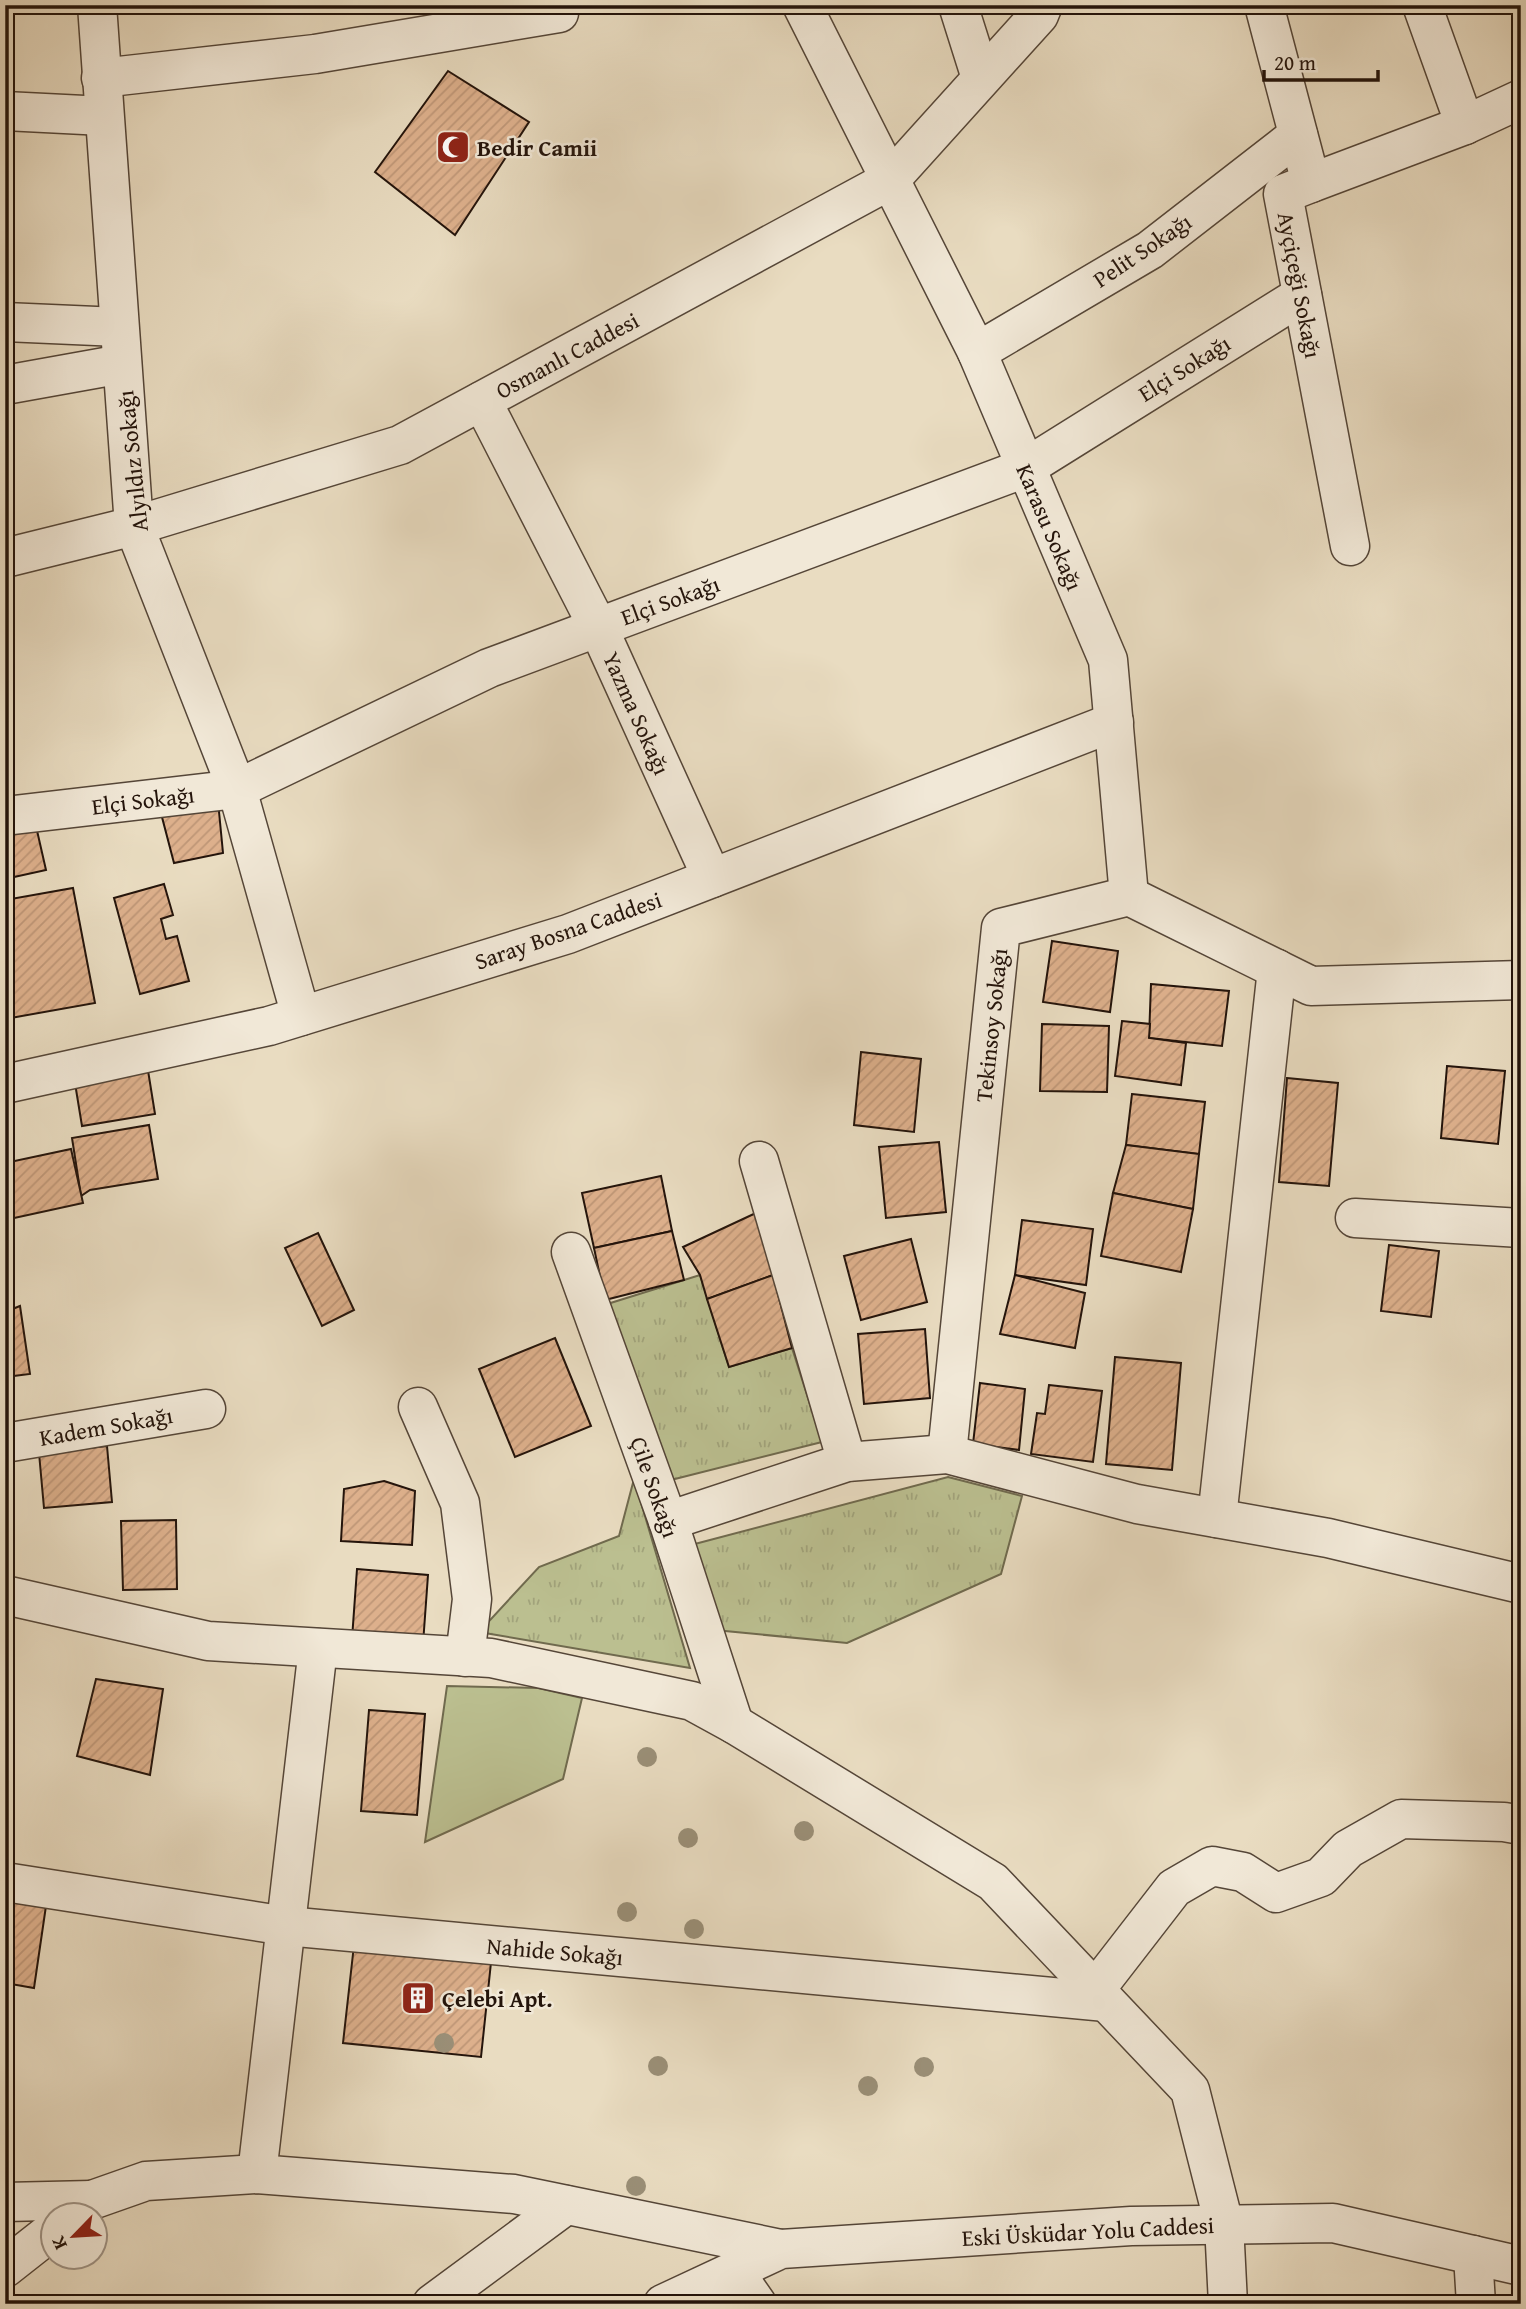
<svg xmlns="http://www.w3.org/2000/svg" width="1526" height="2309" font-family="'Gentium Book Plus',serif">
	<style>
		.green { fill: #bbbf90; stroke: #706a4e; stroke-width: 2 }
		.park { fill: url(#park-tufts); stroke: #706a4e; stroke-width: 2 }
		.building { fill: url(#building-hatch); stroke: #24140b; stroke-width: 2 }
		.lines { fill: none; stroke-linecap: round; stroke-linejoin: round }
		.minor-casing { stroke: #554638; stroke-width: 41 }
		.minor { stroke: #f1e8d7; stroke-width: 38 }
		.tree { fill: #9a8f77 }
		.labels { text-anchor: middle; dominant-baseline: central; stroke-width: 5; stroke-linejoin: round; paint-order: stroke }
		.poi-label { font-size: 23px; font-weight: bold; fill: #24140b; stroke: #f1e8d7; text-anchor: start }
		.street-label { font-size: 23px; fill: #24140b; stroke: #f1e8d7 }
	</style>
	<defs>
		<pattern id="park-tufts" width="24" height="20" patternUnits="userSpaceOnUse" patternTransform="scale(1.75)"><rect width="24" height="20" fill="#bbbf90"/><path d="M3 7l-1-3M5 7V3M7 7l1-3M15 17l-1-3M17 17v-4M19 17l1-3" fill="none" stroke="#a1a37b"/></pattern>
		<pattern id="building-hatch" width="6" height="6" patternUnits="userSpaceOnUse" patternTransform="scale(1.75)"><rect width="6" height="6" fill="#ddb08c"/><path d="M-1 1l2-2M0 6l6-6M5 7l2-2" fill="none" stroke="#be9677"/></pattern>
	</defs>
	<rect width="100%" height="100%" fill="#e9dcc1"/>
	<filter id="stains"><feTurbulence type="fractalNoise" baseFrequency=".00286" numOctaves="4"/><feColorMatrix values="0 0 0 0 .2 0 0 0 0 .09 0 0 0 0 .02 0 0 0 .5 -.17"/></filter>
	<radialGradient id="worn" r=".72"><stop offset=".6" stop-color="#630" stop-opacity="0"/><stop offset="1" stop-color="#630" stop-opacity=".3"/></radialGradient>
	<!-- green -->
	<polygon class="green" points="447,1686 538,1688 582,1698 563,1779 425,1842"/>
	<!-- park -->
	<g class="park">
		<polygon points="700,1275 729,1367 792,1348 822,1442 659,1483 601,1306"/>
		<polygon points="948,1477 1022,1496 1001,1574 847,1643 715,1630 691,1545"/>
		<polygon points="634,1479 690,1668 479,1632 539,1567 619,1536"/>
	</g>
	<!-- building -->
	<g class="building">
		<polygon points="448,71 529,122 455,235 375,172"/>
		<polygon points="217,791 223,853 174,863 157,798"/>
		<polygon points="33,813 46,870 5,879 5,819"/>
		<polygon points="164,884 173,915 161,919 166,939 177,936 189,981 140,994 114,898"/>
		<polygon points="73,888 95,1003 5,1019 5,900"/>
		<polygon points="1052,941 1118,951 1110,1012 1043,1002"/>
		<polygon points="1151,984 1229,991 1222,1046 1149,1038"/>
		<polygon points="1122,1021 1150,1024 1149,1038 1186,1043 1181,1085 1115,1076"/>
		<polygon points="1042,1024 1109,1026 1107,1092 1040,1091"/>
		<polygon points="861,1052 921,1059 914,1132 854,1125"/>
		<polygon points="146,1058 155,1114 82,1126 73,1071"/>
		<polygon points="1447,1066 1505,1071 1498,1144 1441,1138"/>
		<polygon points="1287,1078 1338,1083 1329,1186 1279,1182"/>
		<polygon points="1132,1094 1205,1102 1199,1154 1126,1145"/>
		<polygon points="149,1125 158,1179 90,1190 81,1196 72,1138"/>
		<polygon points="939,1142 946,1212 886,1218 879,1147"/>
		<polygon points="1126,1145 1199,1154 1193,1209 1113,1193"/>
		<polygon points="71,1149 83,1203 5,1220 5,1163"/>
		<polygon points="661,1176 672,1231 594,1248 582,1193"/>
		<polygon points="1113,1193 1193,1209 1181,1272 1101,1256"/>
		<polygon points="758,1212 773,1275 707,1299 700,1275 683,1247"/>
		<polygon points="1022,1220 1093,1229 1086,1285 1015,1275"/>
		<polygon points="672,1231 684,1280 605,1300 594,1248"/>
		<polygon points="318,1233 354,1310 322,1326 285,1248"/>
		<polygon points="911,1239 927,1302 861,1320 844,1256"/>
		<polygon points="1389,1245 1439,1251 1431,1317 1381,1311"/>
		<polygon points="773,1275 792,1348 729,1367 707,1299"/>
		<polygon points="1015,1275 1085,1293 1075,1348 1000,1334"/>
		<polygon points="20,1306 30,1374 5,1377 5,1312"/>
		<polygon points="925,1329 930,1398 864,1404 858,1334"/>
		<polygon points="555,1338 591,1426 515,1457 479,1369"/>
		<polygon points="1115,1357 1181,1363 1172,1470 1106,1464"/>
		<polygon points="980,1383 1025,1389 1019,1450 973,1444"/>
		<polygon points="1049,1385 1102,1391 1093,1462 1031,1454 1037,1413 1045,1414"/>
		<polygon points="107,1446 112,1502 44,1508 39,1453"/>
		<polygon points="384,1481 415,1491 412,1545 341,1541 344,1489"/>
		<polygon points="176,1520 177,1589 123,1590 121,1521"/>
		<polygon points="357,1569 428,1575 423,1644 352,1639"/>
		<polygon points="96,1679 163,1689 150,1775 77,1756"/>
		<polygon points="369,1710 425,1714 417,1815 361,1811"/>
		<polygon points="5,1893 47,1899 34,1988 5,1983"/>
		<polygon points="354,1945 492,1953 481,2057 343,2043"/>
	</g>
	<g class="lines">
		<!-- minor casing -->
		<g class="minor-casing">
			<g id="minor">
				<polyline points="97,5 134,526 237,789 301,1016"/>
				<polyline points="802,5 977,352 1108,660 1129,896"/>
				<polyline points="958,5 981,78"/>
				<polyline points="1264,5 1311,183 1283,194 1350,546"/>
				<polyline points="1422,5 1465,125"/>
				<polyline points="101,78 315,54 559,13"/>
				<polyline points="5,111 104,116"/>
				<polyline points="1311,183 1465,125 1521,99"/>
				<polyline points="5,322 119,327"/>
				<polyline points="977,352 1150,250 1298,135"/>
				<polyline points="5,385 122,364"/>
				<polyline points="482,401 598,627 712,878"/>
				<polyline points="5,558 134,526 400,445 890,180 1039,15 1043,5"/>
				<polyline points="5,816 237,789 489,668 1025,468 1302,295"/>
				<polyline points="5,1084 269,1026 568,934 1114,722"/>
				<polyline points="759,1161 847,1462"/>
				<polyline points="1355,1218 1521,1228"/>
				<polyline points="571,1252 668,1521 734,1724"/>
				<polyline points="418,1407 460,1503 472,1599 465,1657"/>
				<polyline points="5,1443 206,1409"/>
				<polyline points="947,1454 1001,928 1129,896 1311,986 1521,980"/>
				<polyline points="1217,1518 1277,969"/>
				<polyline points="668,1521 847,1462 947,1454 1137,1504 1328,1538 1521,1584"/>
				<polyline points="5,1595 208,1641 491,1658 692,1701 734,1724 993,1882 1190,2090 1224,2224 1228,2304"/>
				<polyline points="5,1882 286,1926 1106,2002"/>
				<polyline points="1095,1990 1174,1888 1212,1866 1243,1872 1276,1893 1321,1877 1348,1849 1401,1819 1504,1822 1521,1825"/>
				<polyline points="257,2174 318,1648"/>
				<polyline points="5,2202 92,2200"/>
				<polyline points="73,2214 92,2200 146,2181 257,2174 514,2194 781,2249"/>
				<polyline points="1473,2255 1476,2304"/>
				<polyline points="5,2268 52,2231"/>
				<polyline points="734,2271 757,2304"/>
				<polyline points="432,2304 566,2205"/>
				<polyline points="663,2304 781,2249 1131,2226 1333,2223 1521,2266"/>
			</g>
		</g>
		<!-- minor -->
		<use href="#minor" class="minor"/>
	</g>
	<!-- trees -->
	<g class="tree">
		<circle cx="647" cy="1757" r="10"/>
		<circle cx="804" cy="1831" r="10"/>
		<circle cx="688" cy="1838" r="10"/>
		<circle cx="627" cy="1912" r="10"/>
		<circle cx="694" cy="1929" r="10"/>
		<circle cx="444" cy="2043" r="10"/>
		<circle cx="658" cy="2066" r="10"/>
		<circle cx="924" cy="2067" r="10"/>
		<circle cx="868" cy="2086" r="10"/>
		<circle cx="636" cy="2186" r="10"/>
	</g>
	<!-- icons -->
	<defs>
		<g id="mosque-square" transform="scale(1.75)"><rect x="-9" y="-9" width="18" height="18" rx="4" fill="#8f2418" stroke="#f1e8d7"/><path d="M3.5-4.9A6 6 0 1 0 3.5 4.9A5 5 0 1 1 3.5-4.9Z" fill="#fff"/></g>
		<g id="building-square" transform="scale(1.75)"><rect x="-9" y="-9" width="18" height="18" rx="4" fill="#8f2418" stroke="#f1e8d7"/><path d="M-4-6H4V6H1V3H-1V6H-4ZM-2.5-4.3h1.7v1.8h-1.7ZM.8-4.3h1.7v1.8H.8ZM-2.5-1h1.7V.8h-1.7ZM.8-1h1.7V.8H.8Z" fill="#fff"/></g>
	</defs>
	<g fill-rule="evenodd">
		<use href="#mosque-square" x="453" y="147"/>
		<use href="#building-square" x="418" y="1998"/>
	</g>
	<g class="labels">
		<!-- poi labels -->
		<g class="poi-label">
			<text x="477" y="147">Bedir Camii</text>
			<text x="442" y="1998">Çelebi Apt.</text>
		</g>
		<!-- street labels -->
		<g class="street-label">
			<text transform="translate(1142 250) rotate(-34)">Pelit Sokağı</text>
			<text transform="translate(1300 285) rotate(79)">Ayçiçeği Sokağı</text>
			<text transform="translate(567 355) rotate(-28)">Osmanlı Caddesi</text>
			<text transform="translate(1184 368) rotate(-32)">Elçi Sokağı</text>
			<text transform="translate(132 461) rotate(-96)">Alyıldız Sokağı</text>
			<text transform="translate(1050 527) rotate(67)">Karasu Sokağı</text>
			<text transform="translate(670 600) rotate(-20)">Elçi Sokağı</text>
			<text transform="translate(637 713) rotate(66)">Yazma Sokağı</text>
			<text transform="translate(143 800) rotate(-7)">Elçi Sokağı</text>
			<text transform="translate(568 930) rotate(-19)">Saray Bosna Caddesi</text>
			<text transform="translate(991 1025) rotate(-84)">Tekinsoy Sokağı</text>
			<text transform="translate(106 1426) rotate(-10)">Kadem Sokağı</text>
			<text transform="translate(655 1487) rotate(71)">Çile Sokağı</text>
			<text transform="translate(555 1951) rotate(5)">Nahide Sokağı</text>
			<text transform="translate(1088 2231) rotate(-3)">Eski Üsküdar Yolu Caddesi</text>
		</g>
	</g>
	<!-- margin -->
	<rect width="1526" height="2309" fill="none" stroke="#e9dcc1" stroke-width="28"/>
	<rect x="7" y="7" width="1512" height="2295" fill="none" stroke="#24140b" stroke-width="3.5"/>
	<rect x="14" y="14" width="1498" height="2281" fill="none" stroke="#24140b" stroke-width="2"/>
	<!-- north arrow -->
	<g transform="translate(74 2236) rotate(245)"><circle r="33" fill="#f1e8d7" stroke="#9f9385" stroke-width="2"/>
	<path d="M0-5L12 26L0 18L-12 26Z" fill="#8f2418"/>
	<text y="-10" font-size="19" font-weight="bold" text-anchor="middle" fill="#24140b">K</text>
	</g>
	<!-- scale -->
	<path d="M1264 70v10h114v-10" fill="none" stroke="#24140b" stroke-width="3.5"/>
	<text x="1274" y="70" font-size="21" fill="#24140b" stroke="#f1e8d7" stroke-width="5" paint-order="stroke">20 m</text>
	<rect width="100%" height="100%" filter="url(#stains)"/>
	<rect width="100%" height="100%" fill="url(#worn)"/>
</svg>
